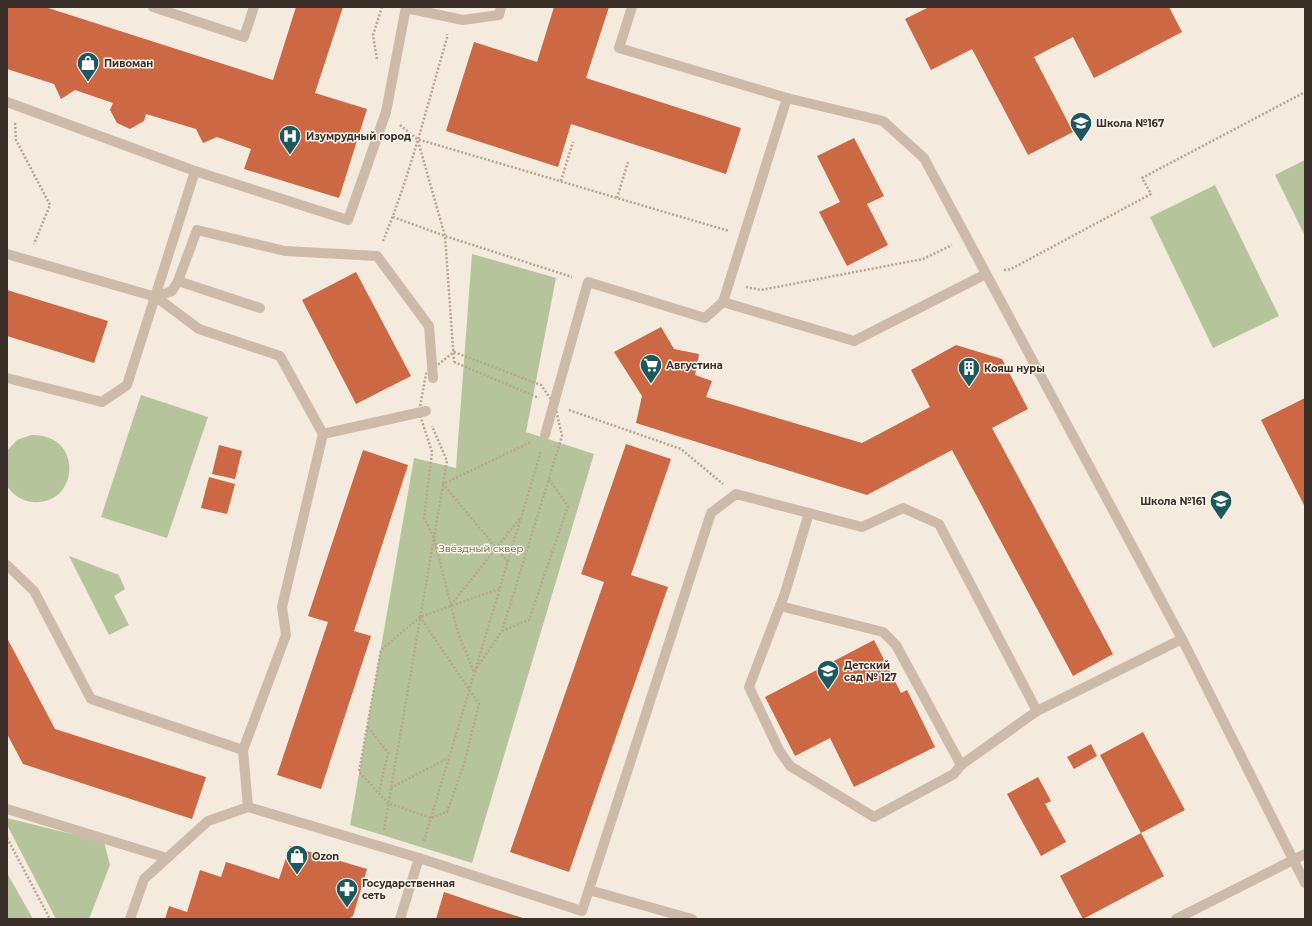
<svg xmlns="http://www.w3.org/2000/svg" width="1312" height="926" font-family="Montserrat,sans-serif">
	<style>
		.green { fill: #b6c49c }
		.building { fill: #cc6843 }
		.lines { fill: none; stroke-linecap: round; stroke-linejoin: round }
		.path { stroke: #b9a492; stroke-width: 2.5; stroke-dasharray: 2 2; stroke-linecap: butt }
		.lane { stroke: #cdbaa8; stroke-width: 10 }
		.labels { text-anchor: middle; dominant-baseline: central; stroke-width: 3; stroke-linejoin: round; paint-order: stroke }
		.poi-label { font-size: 10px; font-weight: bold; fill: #3a2f29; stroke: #fbf4eb; text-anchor: start }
		.park-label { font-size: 10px; fill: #47592b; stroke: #fbf4eb }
	</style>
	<rect width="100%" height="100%" fill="#f4eade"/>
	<!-- green -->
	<g class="green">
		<polygon points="1305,160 1305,236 1275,175"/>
		<polygon points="1215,185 1279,316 1213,348 1150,217"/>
		<polygon points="472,254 556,278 526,432 594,454 472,863 350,825 414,458 456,468"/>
		<polygon points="141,395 208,417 167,538 101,517"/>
		<path d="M31,435c53,-2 49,71 1,67 -10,-1 -19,-7 -25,-16v-35l10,-11z"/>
		<polygon points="69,556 119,575 125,589 114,596 129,625 109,635"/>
		<polygon points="7,818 104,842 110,865 89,919 56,919 7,825"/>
		<polygon points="7,873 33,919 7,919"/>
	</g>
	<!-- building -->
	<g class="building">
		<polygon points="7,7 45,7 273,80 296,7 343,7 315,93 367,109 339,198 244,169 251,149 217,137 203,143 196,129 146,114 144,121 130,129 117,123 110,110 113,103 75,90 61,99 54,84 7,69"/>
		<polygon points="554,7 609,7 586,78 741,128 726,174 571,124 558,167 446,131 474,42 537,62"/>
		<polygon points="929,7 1169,7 1182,32 1094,78 1073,37 1034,57 1073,132 1028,155 972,49 931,70 905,19"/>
		<polygon points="854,138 884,196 867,204 888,245 847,266 819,212 840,202 817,156"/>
		<polygon points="356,272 411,376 356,404 302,300"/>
		<polygon points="7,290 108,321 94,363 7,336"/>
		<polygon points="661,327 674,349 699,354 695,375 712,381 706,397 862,443 930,407 911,370 956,345 1002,359 1028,409 992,428 1113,654 1073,676 952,450 867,495 636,423 642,396 614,352"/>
		<polygon points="1305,398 1305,507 1261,420"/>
		<polygon points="626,444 671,459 631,575 668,587 569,872 510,852 604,582 581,574"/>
		<polygon points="219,445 242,451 235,479 212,474"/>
		<polygon points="363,450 408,465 354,631 371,636 321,789 277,775 328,622 308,616"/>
		<polygon points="209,477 235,484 227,514 201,508"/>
		<polygon points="7,638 55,729 206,777 192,819 23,764 7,734"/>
		<polygon points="874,640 901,693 907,690 935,747 854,787 830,738 795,756 765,697"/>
		<polygon points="1143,732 1185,810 1141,833 1100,755"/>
		<polygon points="1091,744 1097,756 1074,769 1067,757"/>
		<polygon points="1038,777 1051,801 1045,804 1066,842 1041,856 1007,794"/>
		<polygon points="1141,833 1164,876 1083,919 1060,876"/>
		<polygon points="290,846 367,869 353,916 348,919 165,919 169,906 187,912 200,870 221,877 226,862 279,879"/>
		<polygon points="444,892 488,907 526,919 436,919"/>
	</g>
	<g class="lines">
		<!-- path -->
		<g class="path">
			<polyline points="377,59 373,35 382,7"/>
			<polyline points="15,123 16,140 50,205 34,244"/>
			<polyline points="400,125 417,139 729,231"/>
			<polyline points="418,141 445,236 454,362"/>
			<polyline points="561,181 573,142"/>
			<polyline points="617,198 628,162"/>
			<polyline points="393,217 445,236 572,277"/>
			<path d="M383,241c27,-65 44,-135 64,-203v-4"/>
			<polyline points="1004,270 1011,269 1151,194 1142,178 1305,92"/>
			<polyline points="746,287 761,290 923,259 952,245"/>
			<polygon points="454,352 541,385 555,405 562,436 502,631 474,672 458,633 434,538 424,518 432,452 419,412 426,374"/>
			<polyline points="454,362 539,398"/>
			<polyline points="569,410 681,449 723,484"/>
			<polyline points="508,562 443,484 531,442"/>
			<polyline points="451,605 520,518"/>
			<polyline points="420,617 479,704 464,764 447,812 431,818 388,803 359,772 381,650 420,617 499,589"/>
			<polyline points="502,631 529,620 568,506 549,479"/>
			<polyline points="368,727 388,753 379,792"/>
			<polyline points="391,788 448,758"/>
			<polyline points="384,830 447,461 432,426"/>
			<polyline points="7,838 50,919"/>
			<polyline points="424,841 541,451"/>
		</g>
		<!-- lane -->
		<g class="lane">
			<polyline points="153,7 244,37 254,7"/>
			<polyline points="632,7 619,48 787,98 883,121 924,158 1182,639 1305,883"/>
			<polyline points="406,8 463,20 499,15 501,7"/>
			<polyline points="787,98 723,302 854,341 986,274"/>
			<polyline points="7,102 195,171 127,385 102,402 7,378"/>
			<polyline points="195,171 348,220 386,112 406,7"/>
			<polyline points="7,254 156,297 199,329 280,356 323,434 282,607 286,635 243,750 91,699 34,591 7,565"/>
			<polyline points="156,297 172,291 178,281"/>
			<polyline points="260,308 178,281 197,230 285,251 377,256 429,326 433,378"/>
			<polyline points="323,434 426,411"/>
			<polyline points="545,435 588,282 705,318 723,302"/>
			<polyline points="809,513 785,593 749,687 779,750 790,766 874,817 954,774 961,765 1037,711"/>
			<polyline points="780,606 883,632 896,645 961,765"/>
			<polyline points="248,807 419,858 582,911 711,513 736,494 862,527 903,508 939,524 1037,711 1182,639"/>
			<polyline points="7,809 167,858"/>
			<polyline points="589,890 692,919"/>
			<polyline points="130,919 144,879 208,821 248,807 243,750"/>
			<polyline points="400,919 419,858"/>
			<polyline points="1176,919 1305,854"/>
		</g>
	</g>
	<!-- icons -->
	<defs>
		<g id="shop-pin" transform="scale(1.15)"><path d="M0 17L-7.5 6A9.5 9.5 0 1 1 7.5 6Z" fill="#1c585e" stroke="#fbf4eb"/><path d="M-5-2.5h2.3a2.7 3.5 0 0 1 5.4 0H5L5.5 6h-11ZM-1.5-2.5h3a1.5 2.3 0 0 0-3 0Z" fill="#fff"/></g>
		<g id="school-pin" transform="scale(1.15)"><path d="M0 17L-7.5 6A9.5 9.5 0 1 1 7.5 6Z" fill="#1c585e" stroke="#fbf4eb"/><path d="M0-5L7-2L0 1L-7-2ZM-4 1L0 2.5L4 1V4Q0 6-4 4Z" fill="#fff"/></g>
		<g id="hospital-pin" transform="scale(1.15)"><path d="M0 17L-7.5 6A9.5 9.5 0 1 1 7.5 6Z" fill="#1c585e" stroke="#fbf4eb"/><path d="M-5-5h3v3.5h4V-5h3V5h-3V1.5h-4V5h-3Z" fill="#fff"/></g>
		<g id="supermarket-pin" transform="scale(1.15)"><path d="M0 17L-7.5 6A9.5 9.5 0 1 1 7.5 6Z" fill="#1c585e" stroke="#fbf4eb"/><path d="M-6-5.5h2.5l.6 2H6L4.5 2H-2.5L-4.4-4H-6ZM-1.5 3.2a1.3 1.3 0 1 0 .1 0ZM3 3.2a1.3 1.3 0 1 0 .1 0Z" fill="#fff"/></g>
		<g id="building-pin" transform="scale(1.15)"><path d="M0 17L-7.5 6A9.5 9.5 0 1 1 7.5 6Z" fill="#1c585e" stroke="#fbf4eb"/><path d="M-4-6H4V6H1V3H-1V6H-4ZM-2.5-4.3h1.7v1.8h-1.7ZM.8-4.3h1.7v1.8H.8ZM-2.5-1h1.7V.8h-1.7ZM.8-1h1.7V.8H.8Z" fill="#fff"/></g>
		<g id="pharmacy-pin" transform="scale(1.15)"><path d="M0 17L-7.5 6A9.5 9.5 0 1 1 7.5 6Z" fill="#1c585e" stroke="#fbf4eb"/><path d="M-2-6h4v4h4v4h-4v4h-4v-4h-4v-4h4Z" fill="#fff"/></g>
	</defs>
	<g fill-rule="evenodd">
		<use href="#shop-pin" x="88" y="63"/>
		<use href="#school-pin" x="1081" y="123"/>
		<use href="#hospital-pin" x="290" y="136"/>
		<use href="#supermarket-pin" x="651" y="365"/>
		<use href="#building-pin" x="969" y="368"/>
		<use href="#school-pin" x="1221" y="501"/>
		<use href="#school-pin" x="828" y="671"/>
		<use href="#shop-pin" x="297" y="856"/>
		<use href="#pharmacy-pin" x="347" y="889"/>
	</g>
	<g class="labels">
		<!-- poi labels -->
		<g class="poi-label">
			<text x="104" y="63">Пивоман</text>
			<text x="1096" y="123">Школа №167</text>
			<text x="306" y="136">Изумрудный город</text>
			<text x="666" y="365">Августина</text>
			<text x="984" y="368">Кояш нуры</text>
			<text x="1206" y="501" text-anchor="end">Школа №161</text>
			<text x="844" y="665">Детский<tspan x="844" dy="12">сад № 127</tspan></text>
			<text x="312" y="856">Ozon</text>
			<text x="362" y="883">Государственная<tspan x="362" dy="12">сеть</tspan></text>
		</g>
		<!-- park labels -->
		<g class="park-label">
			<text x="481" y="548">Звёздный сквер</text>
		</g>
	</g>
	<!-- border -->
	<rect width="1312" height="926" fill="none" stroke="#3a2f29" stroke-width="16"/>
</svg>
